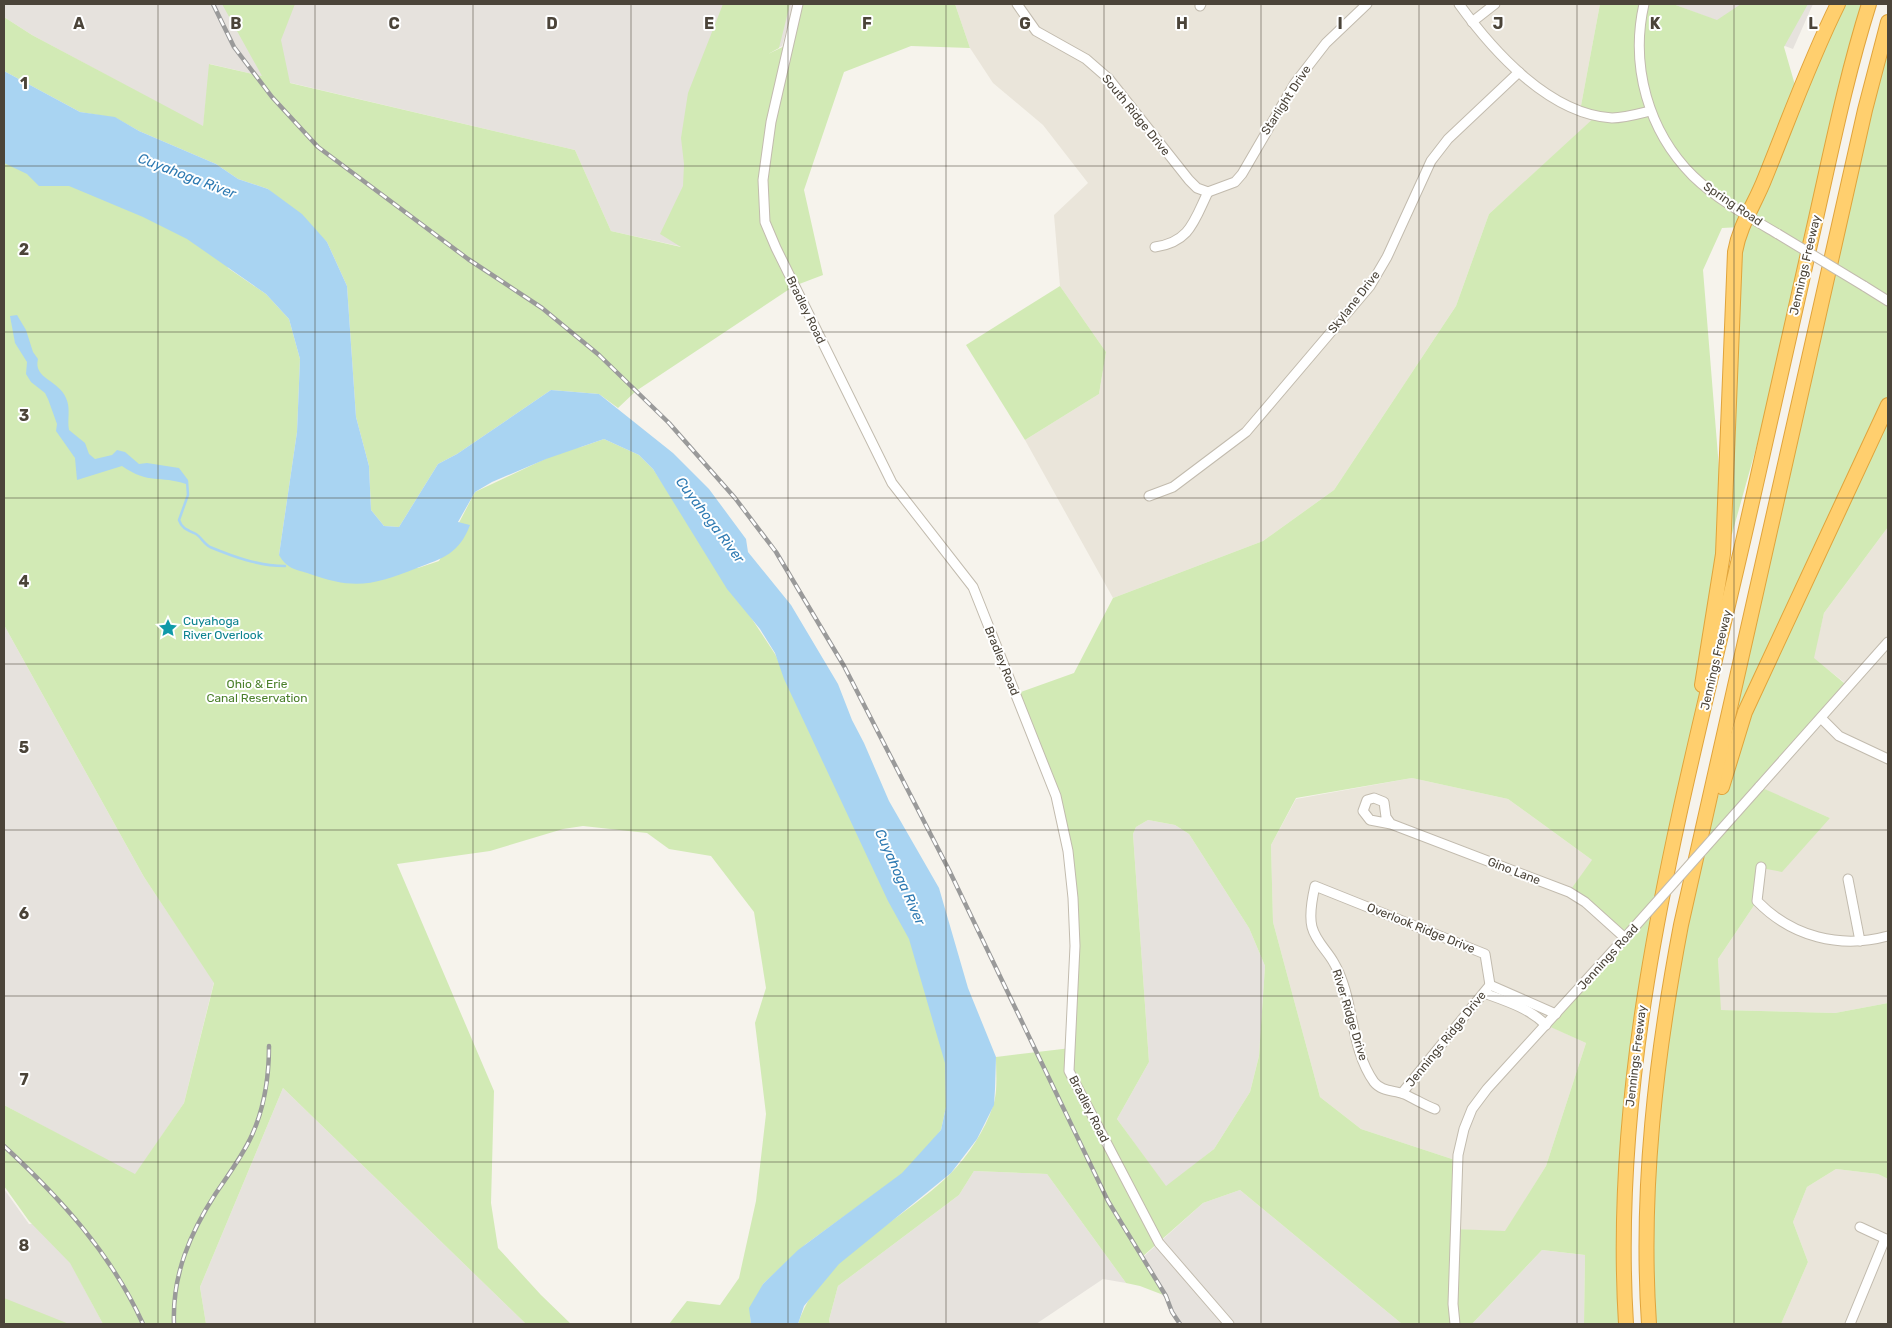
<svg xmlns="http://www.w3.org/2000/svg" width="1892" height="1328" font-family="Rubik,sans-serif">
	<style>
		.residential { fill: #eae5da }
		.industrial { fill: #e6e2dd }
		.green { fill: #d2eab5; fill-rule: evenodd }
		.water { fill: #a9d4f2 }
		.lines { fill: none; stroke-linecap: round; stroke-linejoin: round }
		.stream { stroke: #a9d4f2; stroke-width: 2.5 }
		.minor-casing { stroke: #c2bbae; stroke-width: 11 }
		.highway-casing { stroke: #e0a43c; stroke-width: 16 }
		.minor { stroke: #fff; stroke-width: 9 }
		.highway { stroke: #ffcf6e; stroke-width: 14 }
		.rail-casing { stroke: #9a9a9a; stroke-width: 4.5 }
		.rail { stroke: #fff; stroke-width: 2.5; stroke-dasharray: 8; stroke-linecap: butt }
		.minor-bridge-casing { stroke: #c2bbae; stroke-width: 11; stroke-linecap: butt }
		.minor-bridge { stroke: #fff; stroke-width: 9 }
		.grid { fill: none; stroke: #4b4439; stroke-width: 1; stroke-opacity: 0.55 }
		.labels { text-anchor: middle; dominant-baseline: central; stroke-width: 4; stroke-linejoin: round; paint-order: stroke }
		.street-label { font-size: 12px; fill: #4b4439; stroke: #fff }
		.culture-label { font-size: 12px; fill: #0d838f; stroke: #fff; text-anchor: start }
		.park-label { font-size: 12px; fill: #4a7f2a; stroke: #fff }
		.water-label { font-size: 14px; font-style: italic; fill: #2e7ab2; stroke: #fff }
		.grid-label { font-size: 16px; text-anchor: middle; font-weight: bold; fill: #4b4439; stroke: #fff; stroke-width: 4; stroke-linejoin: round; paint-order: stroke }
	</style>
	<rect width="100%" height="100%" fill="#f6f3ec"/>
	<!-- residential -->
	<g class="residential">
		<polygon points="955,4 1600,4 1580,111 1597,116 1489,214 1456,306 1334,490 1263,541 1113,598 1025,440 1099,394 1106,352 1060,286 1054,215 1088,183 1043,125 993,83 970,48"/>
		<polygon points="1888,527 1888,1003 1835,1013 1720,1010 1718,959 1757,901 1761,867 1830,818 1759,787 1849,686 1813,658 1824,613"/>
		<polygon points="1412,778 1508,799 1592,860 1625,938 1547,1025 1586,1043 1546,1166 1505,1232 1455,1229 1458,1161 1361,1129 1320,1097 1273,922 1271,845 1296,799"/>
		<polygon points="1836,1169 1878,1174 1888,1179 1888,1324 1781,1324 1808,1262 1793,1222 1807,1187"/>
	</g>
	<!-- industrial -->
	<g class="industrial">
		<polygon points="4,4 794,4 782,46 714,80 683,247 611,231 575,150 210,64 203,127 32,35 4,17"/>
		<polygon points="1673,4 1813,4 1793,49"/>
		<polygon points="4,625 144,877 214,982 184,1103 135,1175 4,1105"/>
		<polygon points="1148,820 1175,825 1189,834 1249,928 1265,966 1259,1056 1250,1092 1214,1149 1166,1187 1117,1119 1149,1062 1133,834 1136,827"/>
		<polygon points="283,1088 526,1324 206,1324 200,1287"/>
		<polygon points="974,1171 1047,1174 1126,1283 1103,1279 1036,1324 830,1324 829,1320 838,1286 959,1195"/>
		<polygon points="4,1189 29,1224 37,1224 70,1262 103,1324 4,1324"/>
		<polygon points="1240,1190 1402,1324 1180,1324 1172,1312 1166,1296 1142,1258 1203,1203"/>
		<polygon points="1542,1250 1585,1255 1584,1324 1472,1324"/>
	</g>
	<!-- green -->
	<g class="green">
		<polygon points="222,4 295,4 281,40 290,83 575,150 611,231 681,247 660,234 683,186 684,164 681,138 688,93 723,4 790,4 779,48 768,54 789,44 798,4 955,4 970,48 911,46 844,72 804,190 823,275 794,286 636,391 618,408 599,394 551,390 457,454 438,464 399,527 384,526 371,510 369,466 356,417 347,286 327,242 268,189 238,179 216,164 139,131 116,118 80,112 4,71 4,17 32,35 203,126 209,64 262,76"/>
		<path d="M1600,4h73l44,16 24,-16h67l-24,43 13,45 46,-88h24l-67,287 -68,243 -3,2 12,-309 -19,1 -19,42 21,260 -23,162 -68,384 -7,248h-42l1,-69 -43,-5 -70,74h-70l-162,-134 -37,13 -61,54 24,39 -26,-10 -14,-3 -79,-109 -73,-3 -15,24 -121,91 -9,34 1,4h-32c21,-67 105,-103 152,-150 18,-18 35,-44 43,-68 5,-14 3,-34 3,-49l75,-9 2,-150 -17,-102 -41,-102 59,-21 39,-75 150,-57 71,-51 122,-184 33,-92 107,-98 -16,-5zM1412,778l96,21 84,61 -23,32 56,46 -79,87 40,18 -40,123 -41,65 -50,-2 3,-68 -97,-32 -41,-32 -47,-175 -2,-77 25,-47zM1148,820l27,5 14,9 60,94 16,38 -6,90 -9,36 -36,57 -48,37 -49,-67 32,-57 -16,-228 3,-7z"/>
		<polygon points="1888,22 1888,527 1824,613 1814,658 1849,687 1760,787 1830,818 1782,872 1761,868 1757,901 1718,959 1721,1010 1835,1013 1888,1003 1888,1179 1878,1174 1836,1169 1807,1187 1793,1222 1808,1262 1781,1324 1649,1324 1651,1123 1695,869 1745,712 1731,703"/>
		<polygon points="4,129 220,233 228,268 266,294 289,319 300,359 297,432 279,555 418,568 439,561 475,492 566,449 581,447 604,439 639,455 653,469 775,654 915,934 945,1038 946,1107 941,1130 901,1180 872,1196 806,1244 763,1284 750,1315 751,1324 669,1324 687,1301 720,1305 739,1278 756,1201 766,1114 755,1023 766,988 754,912 711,856 669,849 647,833 583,826 563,829 490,851 397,864 494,1091 491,1203 498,1248 541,1295 571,1324 526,1324 283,1088 200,1287 206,1324 103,1324 70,1263 29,1221 4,1186 4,1105 135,1174 184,1103 214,983 144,877 4,625"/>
		<polygon points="1060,286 1106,352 1099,394 1025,440 966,345"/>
		<polygon points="4,1298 69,1324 4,1324"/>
	</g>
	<!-- water -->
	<g class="water">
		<path d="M4,71l76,41 35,5 24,14 77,33 22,15 30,10 34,25 25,28 20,44 9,131 13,49 2,44 13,16 15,1 39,-63 19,-10 94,-64 48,4 74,59 36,36 37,50 2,13 43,53 47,79 14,36 12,23 25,58 50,87 29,100 28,69 -1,32 -1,16 -17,34 -26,34 -112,91 -35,42 -6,18h-47l-2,-16 14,-24 35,-34 104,-77 39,-43 5,-23 -1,-44 -36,-124 -21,-38 -104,-222 -9,-26 -15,-24 -33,-40 -74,-120 -14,-14 -35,-16 -58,20 -54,23 -17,10 -17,30 12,3c-11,29 -27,33 -53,43 -42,17 -63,22 -107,6 -15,-5 -23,-5 -31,-19l18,-123 3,-73 -11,-40 -23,-25 -79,-55 -44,-22 -74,-31h-30l-12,-12 -23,-11z"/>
		<path d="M17,315l9,15 7,22 5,7c-5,20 21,21 28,39 5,11 1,21 3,32l16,13 4,11 6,5 17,-4 5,-5 8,2 14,12 8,-1 32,5 9,12 -2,4c-26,-9 -37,1 -64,-18l-45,14 -2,-22 -19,-27 1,-7 -9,-25 -3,-6 -14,-11 -5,-8 1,-12 -12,-19 -5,-27z"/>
	</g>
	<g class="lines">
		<!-- stream -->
		<path class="stream" d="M187,481l1,14 -9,25c3,9 9,10 17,14 5,3 8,10 14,13 24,10 49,19 75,19"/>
		<!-- minor casing -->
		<g class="minor-casing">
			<g id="minor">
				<polyline points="798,4 771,122 763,180 765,222 776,248 892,483 973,587 1056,796 1068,851 1073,898 1075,946 1069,1071 1159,1243 1229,1324"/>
				<polyline points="1017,4 1036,31 1086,59 1109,79 1189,180 1197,188 1208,192"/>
				<path d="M1459,4c34,47 90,110 153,114 12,0 26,-4 38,-7"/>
				<path d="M1644,4c-14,62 4,127 49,172 25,24 56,41 85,58"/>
				<polyline points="1200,6 1201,4"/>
				<polyline points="1472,22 1495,4"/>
				<polyline points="1208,192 1235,182 1242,174 1295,83 1326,43 1367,4"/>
				<path d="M1155,247c35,-5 39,-26 53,-55"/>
				<polyline points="1864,286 1888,301"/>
				<polyline points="1149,496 1173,487 1246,432 1370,286 1387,257 1431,161 1448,139 1519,72"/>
				<polyline points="1821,718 1839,736 1888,759"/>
				<polyline points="1759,787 1888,642"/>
				<polyline points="1391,824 1386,817 1384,802 1374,798 1367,800 1363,811 1370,820 1391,824 1569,892 1585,902 1625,938"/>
				<path d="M1761,867l-4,34c35,36 83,48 131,35"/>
				<polyline points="1848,879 1860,941"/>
				<polyline points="1490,985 1556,1014"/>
				<path d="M1484,993c22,8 45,15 62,32"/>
				<polyline points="1402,1093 1490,985"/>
				<path d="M1435,1109c-11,-4 -20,-10 -31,-15 -10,-4 -22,-2 -30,-12 -25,-35 -19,-83 -40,-119 -7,-13 -18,-21 -22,-36 -3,-12 0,-28 3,-41l170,68 5,31"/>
				<polyline points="1860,1227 1888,1240"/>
				<polyline points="1455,1324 1453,1304 1458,1155 1464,1129 1472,1109 1487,1089 1630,932"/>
				<polyline points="1850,1324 1885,1239"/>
			</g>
		</g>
		<!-- highway casing -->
		<g class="highway-casing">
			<g id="highway">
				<path d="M1702,685l21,-131 12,-302c5,-28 20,-48 30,-74 24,-59 45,-118 73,-174"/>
				<polyline points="1722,787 1745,712 1888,405"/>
				<path d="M1626,1324c-17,-272 61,-537 121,-800 22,-99 45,-198 67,-297 17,-75 32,-150 55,-223"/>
				<path d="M1649,1324c-9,-134 7,-268 32,-399l184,-815 23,-88"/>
			</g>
		</g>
		<!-- minor -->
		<use href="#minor" class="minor"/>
		<!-- highway -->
		<use href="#highway" class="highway"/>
		<!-- rail casing -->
		<g class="rail-casing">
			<g id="rail">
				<polyline points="213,4 234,47 272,97 318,147 468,259 542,308 599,355 669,423 735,498 776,552 844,666 949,870 1108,1201 1166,1296 1172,1312 1180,1324"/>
				<path d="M4,1146c56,52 107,107 139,178"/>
				<path d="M174,1324c-2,-49 16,-91 42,-131 13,-19 27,-38 36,-58 13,-29 17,-59 17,-89"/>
			</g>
		</g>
		<!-- rail -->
		<use href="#rail" class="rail"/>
		<!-- minor-bridge casing -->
		<g class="minor-bridge-casing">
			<g id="minor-bridge">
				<polyline points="1778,234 1864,286"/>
				<polyline points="1630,932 1759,787"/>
			</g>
		</g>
		<!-- minor-bridge -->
		<use href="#minor-bridge" class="minor-bridge"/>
	</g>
	<!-- grid -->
	<path class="grid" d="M158,4v1320M315,4v1320M473,4v1320M631,4v1320M788,4v1320M946,4v1320M1104,4v1320M1261,4v1320M1419,4v1320M1577,4v1320M1734,4v1320M4,166h1884M4,332h1884M4,498h1884M4,664h1884M4,830h1884M4,996h1884M4,1162h1884"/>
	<!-- icons -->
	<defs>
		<g id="sight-bare" transform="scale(1.5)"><path d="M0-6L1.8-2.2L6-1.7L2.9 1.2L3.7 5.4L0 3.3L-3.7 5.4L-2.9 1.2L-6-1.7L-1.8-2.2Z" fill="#0f9aa8" stroke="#fff" stroke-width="2.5" paint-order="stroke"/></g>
	</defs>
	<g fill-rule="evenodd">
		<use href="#sight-bare" x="168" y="628"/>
	</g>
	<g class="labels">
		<!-- street labels -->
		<g class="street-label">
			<text transform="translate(1286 100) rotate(-57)">Starlight Drive</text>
			<text transform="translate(1136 115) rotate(51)">South Ridge Drive</text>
			<text transform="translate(1733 204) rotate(34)">Spring Road</text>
			<text transform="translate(1805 265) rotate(-77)">Jennings Freeway</text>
			<text transform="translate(1354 302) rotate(-52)">Skylane Drive</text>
			<text transform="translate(806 310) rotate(64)">Bradley Road</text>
			<text transform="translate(1716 660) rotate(-77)">Jennings Freeway</text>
			<text transform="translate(1002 661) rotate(68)">Bradley Road</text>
			<text transform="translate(1514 871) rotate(21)">Gino Lane</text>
			<text transform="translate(1421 928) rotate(22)">Overlook Ridge Drive</text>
			<text transform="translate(1608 957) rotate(-48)">Jennings Road</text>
			<text transform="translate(1350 1015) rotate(73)">River Ridge Drive</text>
			<text transform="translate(1446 1039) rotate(-51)">Jennings Ridge Drive</text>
			<text transform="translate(1636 1056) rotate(-83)">Jennings Freeway</text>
			<text transform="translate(1089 1109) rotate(63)">Bradley Road</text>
		</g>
		<!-- culture labels -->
		<g class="culture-label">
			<text x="183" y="621">Cuyahoga<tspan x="183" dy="14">River Overlook</tspan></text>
		</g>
		<!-- park labels -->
		<g class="park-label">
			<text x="257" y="684">Ohio &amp; Erie<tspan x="257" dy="14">Canal Reservation</tspan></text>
		</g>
		<!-- water labels -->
		<g class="water-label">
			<text transform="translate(187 176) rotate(21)">Cuyahoga River</text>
			<text transform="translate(710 520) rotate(53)">Cuyahoga River</text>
			<text transform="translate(900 877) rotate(66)">Cuyahoga River</text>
		</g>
	</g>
	<g class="grid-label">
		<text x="79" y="29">A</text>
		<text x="236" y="29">B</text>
		<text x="394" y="29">C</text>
		<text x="552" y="29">D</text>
		<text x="709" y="29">E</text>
		<text x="867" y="29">F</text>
		<text x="1025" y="29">G</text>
		<text x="1182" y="29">H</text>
		<text x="1340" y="29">I</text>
		<text x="1498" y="29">J</text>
		<text x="1655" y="29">K</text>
		<text x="1813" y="29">L</text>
		<text x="24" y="89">1</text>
		<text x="24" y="255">2</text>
		<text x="24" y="421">3</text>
		<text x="24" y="587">4</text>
		<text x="24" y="753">5</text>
		<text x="24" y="919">6</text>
		<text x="24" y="1085">7</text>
		<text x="24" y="1251">8</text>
	</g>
	<!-- border -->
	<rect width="1892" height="1328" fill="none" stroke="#4b4439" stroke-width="10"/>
</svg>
